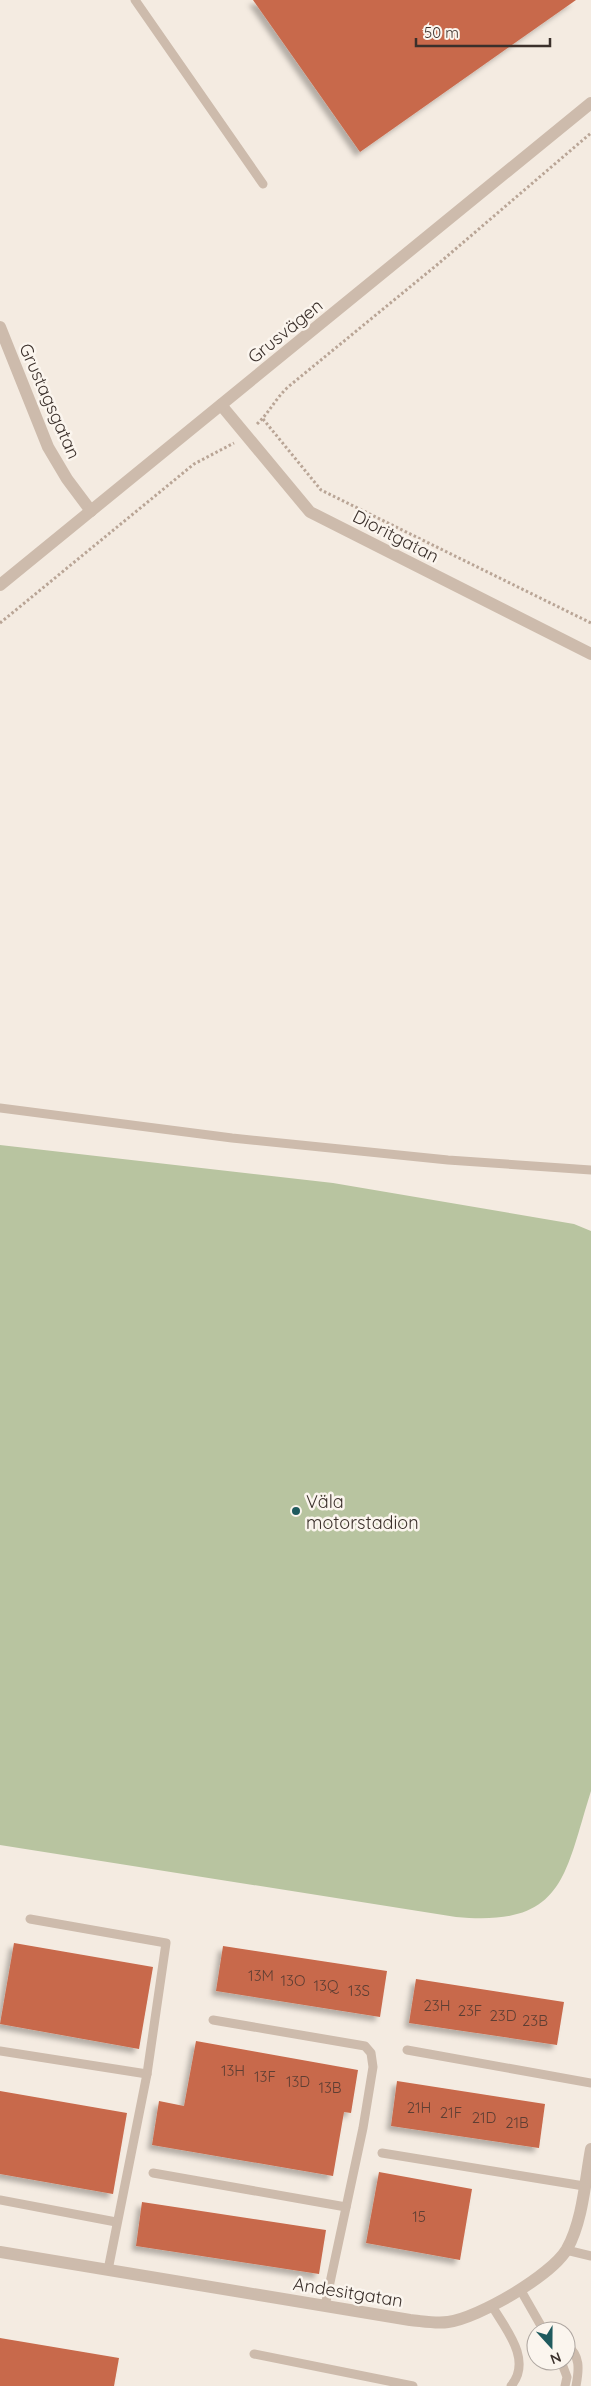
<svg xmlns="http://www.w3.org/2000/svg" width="591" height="2386" font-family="Quicksand,sans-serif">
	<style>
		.green { fill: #b8c4a0 }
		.building { fill: #c8694b; filter: url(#shadow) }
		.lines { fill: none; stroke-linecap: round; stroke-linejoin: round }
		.path { stroke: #b9a596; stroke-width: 3; stroke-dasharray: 2.5 2.5; stroke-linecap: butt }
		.lane { stroke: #cdbbac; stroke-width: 9 }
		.street { stroke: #cdbbac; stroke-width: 12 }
		.poi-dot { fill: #1f5a5e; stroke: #fbf5ee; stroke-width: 2 }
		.labels { text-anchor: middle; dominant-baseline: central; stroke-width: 5; stroke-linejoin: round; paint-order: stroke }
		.number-label { font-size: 15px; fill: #5e3e33 }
		.street-label { font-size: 18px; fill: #3b302b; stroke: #fbf5ee }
		.poi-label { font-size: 18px; fill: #3b302b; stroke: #fbf5ee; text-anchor: start }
	</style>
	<defs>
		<filter id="shadow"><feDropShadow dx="-4.5" dy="4.5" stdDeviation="2.5" flood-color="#0004"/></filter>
	</defs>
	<rect width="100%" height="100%" fill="#f4ebe1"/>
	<!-- green -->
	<path class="green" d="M0,1145l333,38 241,41 17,7v560c-27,86 -27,136 -135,126l-456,-72z"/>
	<!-- building -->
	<g class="building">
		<polygon points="253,0 576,0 360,152"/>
		<polygon points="14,1943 153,1967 139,2049 0,2024"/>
		<polygon points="223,1946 387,1971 380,2017 216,1991"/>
		<polygon points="416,1979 564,2002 557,2045 409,2023"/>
		<polygon points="196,2041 358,2070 351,2113 344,2112 333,2176 152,2145 159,2101 184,2106"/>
		<polygon points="397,2081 545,2104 539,2148 391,2126"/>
		<polygon points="0,2091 127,2113 113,2194 0,2174"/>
		<polygon points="379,2172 472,2189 460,2260 366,2243"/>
		<polygon points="142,2202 326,2230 319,2274 136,2246"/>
		<polygon points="0,2338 119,2358 114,2386 0,2386"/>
	</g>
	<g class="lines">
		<!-- path -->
		<g class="path">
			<polyline points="263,419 321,490 591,623"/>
			<path d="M257,424c12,-11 18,-25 31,-37l150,-123 153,-131"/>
			<polyline points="0,623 194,464 234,443"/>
		</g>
		<!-- lane -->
		<g class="lane">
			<polyline points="135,0 263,184"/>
			<polyline points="0,1108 232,1138 448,1160 591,1170"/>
			<polyline points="30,1919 166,1943 147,2074 108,2270"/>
			<polyline points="213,2020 365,2046 371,2053 373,2067 363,2128 325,2306"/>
			<polyline points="407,2050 591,2083"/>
			<polyline points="0,2051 147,2074"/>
			<polyline points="382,2153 584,2186"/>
			<polyline points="153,2173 346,2207"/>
			<polyline points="0,2200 116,2222"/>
			<polyline points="566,2250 591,2256"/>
			<polyline points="520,2289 544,2331"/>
			<path d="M492,2306c13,22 41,54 19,80"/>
			<path d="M566,2345c15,10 13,25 10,41"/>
			<polyline points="254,2354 413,2386"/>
			<polyline points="561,2361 567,2377 565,2386"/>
		</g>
		<!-- street -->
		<g class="street">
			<polyline points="0,327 48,447 67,479 91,511"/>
			<polyline points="221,405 310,512 591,654"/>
			<polyline points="0,585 591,103"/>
			<path d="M0,2252l410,68c12,1 26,4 38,2 30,-4 103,-46 119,-73 16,-29 18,-68 24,-100"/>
		</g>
	</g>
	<!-- markers -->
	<circle class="poi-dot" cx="296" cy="1511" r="5"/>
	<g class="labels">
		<!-- number labels -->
		<g class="number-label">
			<text x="261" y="1975">13M</text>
			<text x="293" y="1980">13O</text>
			<text x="326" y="1985">13Q</text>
			<text x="359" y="1990">13S</text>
			<text x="437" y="2005">23H</text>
			<text x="470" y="2010">23F</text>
			<text x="503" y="2015">23D</text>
			<text x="535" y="2020">23B</text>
			<text x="233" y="2070">13H</text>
			<text x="265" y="2076">13F</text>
			<text x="298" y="2081">13D</text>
			<text x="330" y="2087">13B</text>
			<text x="419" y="2107">21H</text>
			<text x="451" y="2112">21F</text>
			<text x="484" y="2117">21D</text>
			<text x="517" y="2122">21B</text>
			<text x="419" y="2216">15</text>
		</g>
		<!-- street labels -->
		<g class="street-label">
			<text transform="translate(285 331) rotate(-39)">Grusvägen</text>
			<text transform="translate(50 401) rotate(66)">Grustagsgatan</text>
			<text transform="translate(396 536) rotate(27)">Dioritgatan</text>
			<text transform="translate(348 2292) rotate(9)">Andesitgatan</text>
		</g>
		<!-- poi labels -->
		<g class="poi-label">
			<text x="306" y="1501">Väla<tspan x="306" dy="21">motorstadion</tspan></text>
		</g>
	</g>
	<!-- north arrow -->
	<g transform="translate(551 2346) rotate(159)"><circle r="24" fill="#fbf5ee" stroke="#aea6a0"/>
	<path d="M0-4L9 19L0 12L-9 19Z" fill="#1f5a5e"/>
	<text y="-8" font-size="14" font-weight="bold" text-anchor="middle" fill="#3b302b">N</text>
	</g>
	<!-- scale -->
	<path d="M416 38v8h134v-8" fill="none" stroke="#3b302b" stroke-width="2.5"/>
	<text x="424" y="38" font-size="15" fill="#3b302b" stroke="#fbf5ee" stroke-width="4" paint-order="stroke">50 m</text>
</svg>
